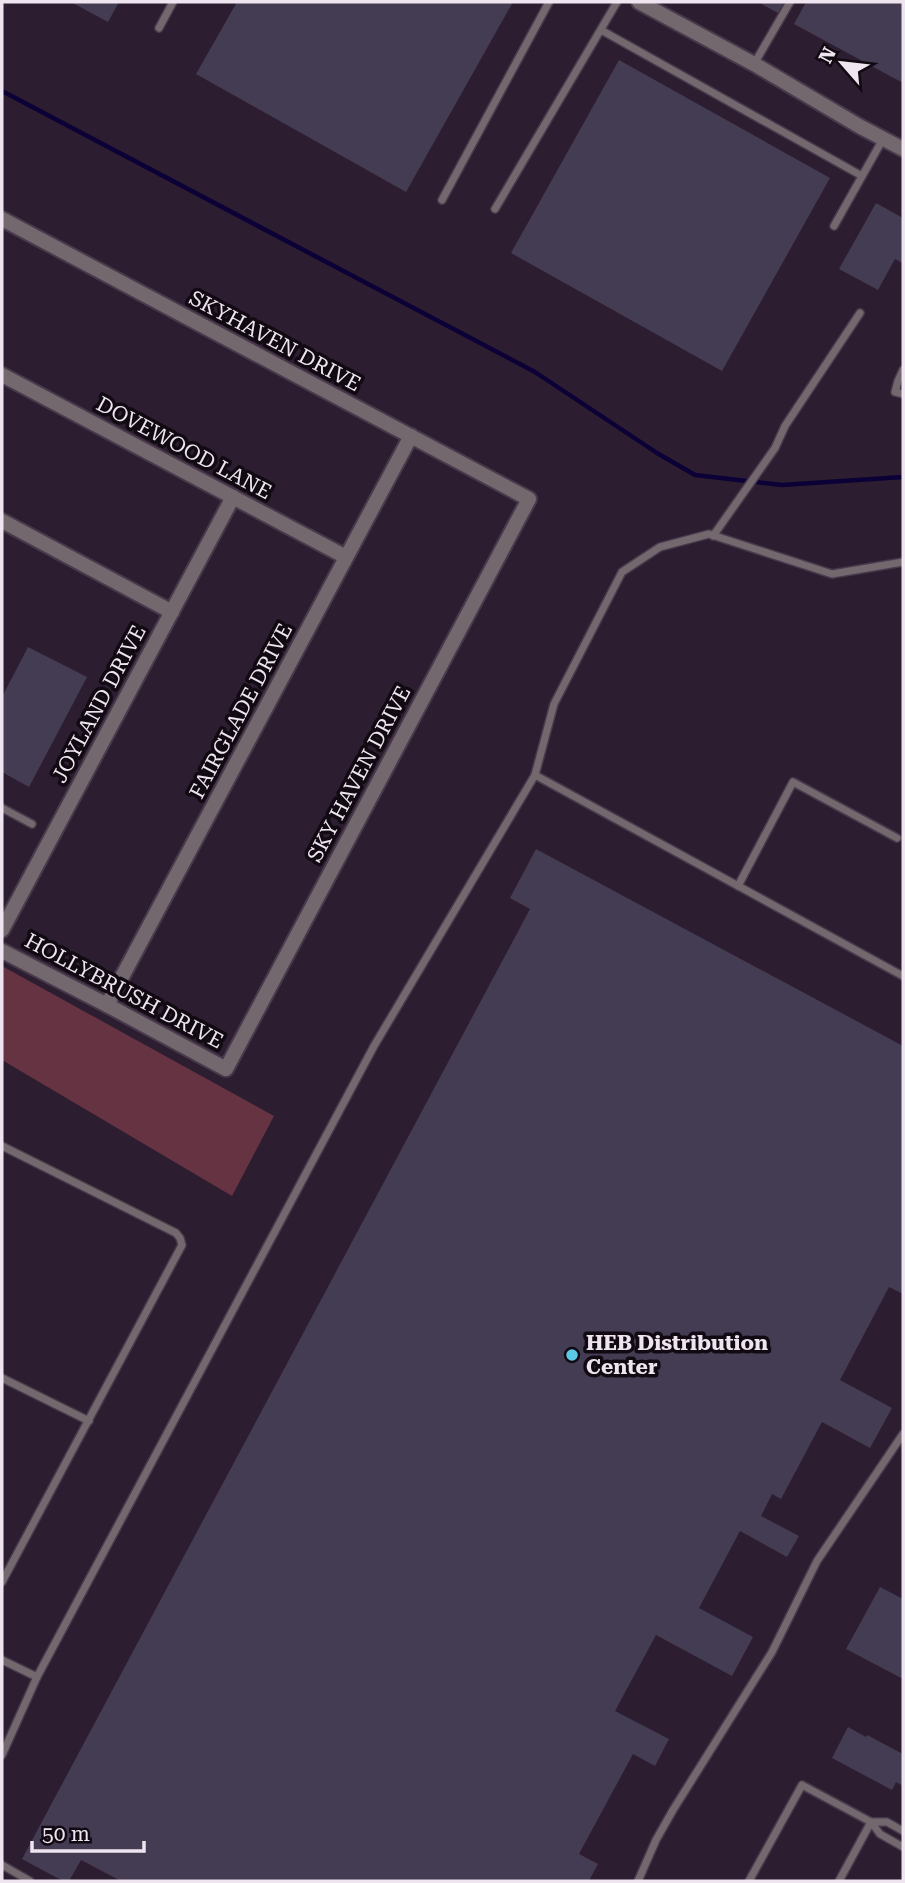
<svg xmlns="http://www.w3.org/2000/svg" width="905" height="1883" font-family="'Roboto Serif',serif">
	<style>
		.green { fill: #653342 }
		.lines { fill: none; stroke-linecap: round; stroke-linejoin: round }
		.stream { stroke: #0c0137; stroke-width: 4.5 }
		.building { fill: #443c53 }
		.lane-casing { stroke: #48394b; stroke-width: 10 }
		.street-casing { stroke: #48394b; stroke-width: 18 }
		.lane { stroke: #74686f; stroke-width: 7 }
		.street { stroke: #74686f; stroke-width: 14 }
		.poi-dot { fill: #5ac8e6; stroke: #110a12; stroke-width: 2.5 }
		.labels { text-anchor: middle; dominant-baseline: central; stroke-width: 7; stroke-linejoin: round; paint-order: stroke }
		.street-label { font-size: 21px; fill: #efe5f1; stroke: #110a12 }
		.poi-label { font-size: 21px; font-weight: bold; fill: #efe5f1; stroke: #110a12; text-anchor: start }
	</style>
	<rect width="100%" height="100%" fill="#2d1d30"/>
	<!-- green -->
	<polygon class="green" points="2,966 274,1116 232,1196 2,1060"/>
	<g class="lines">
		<!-- stream -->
		<polyline class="stream" points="2,91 535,372 657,453 695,475 782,485 903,477"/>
	</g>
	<!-- building -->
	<g class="building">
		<polygon points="71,2 119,2 108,22"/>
		<polygon points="237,2 513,2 406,192 196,74"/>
		<polygon points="758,2 784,2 778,13"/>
		<polygon points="806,2 900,2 903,4 903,83 794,24"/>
		<polygon points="619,60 830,178 722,371 511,253"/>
		<polygon points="876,203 903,218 903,261 902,263 895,259 878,290 839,269"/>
		<polygon points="28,647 87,677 29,787 2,772 2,697"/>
		<polygon points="536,849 903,1046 903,1294 889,1287 840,1380 892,1408 870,1448 822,1422 781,1499 772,1494 761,1516 799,1536 787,1557 740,1531 699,1608 753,1637 732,1676 656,1635 615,1711 669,1739 655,1766 633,1754 579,1854 598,1864 589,1881 121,1881 81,1860 69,1881 63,1881 22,1859 530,909 510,898"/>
		<polygon points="880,1587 903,1599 903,1679 846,1649"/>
		<polygon points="848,1727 866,1737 867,1735 903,1754 903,1786 896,1782 892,1790 832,1758"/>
	</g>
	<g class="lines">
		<!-- lane casing -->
		<g class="lane-casing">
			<g id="lane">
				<polyline points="159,28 173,2"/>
				<polyline points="601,30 862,176"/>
				<polyline points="754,64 790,2"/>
				<polyline points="442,200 549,2"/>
				<polyline points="495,209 617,2"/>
				<polyline points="834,226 883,139"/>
				<polyline points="903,370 898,381 895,392 903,394"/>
				<polyline points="713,536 775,448 785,426 860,313"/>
				<polyline points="535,775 554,704 622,572 660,547 709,534 832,574 903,562"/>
				<polyline points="2,808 32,824"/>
				<polyline points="738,886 793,782 897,838"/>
				<polyline points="2,1146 176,1233 180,1238 182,1245 2,1582"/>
				<polyline points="2,1378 89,1421"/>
				<polyline points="2,1660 37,1677 374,1046 535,775 903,976"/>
				<polyline points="2,1755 37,1677"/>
				<polyline points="903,1831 887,1822 871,1822 880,1834 903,1847"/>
				<polyline points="2,1865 30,1881"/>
				<polyline points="638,1881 656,1840 673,1810 772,1652 817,1561 903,1434"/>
				<polyline points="749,1881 802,1785 871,1822 839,1881"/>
			</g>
		</g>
		<!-- street casing -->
		<g class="street-casing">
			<g id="street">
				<polyline points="639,2 754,64 859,126 903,149"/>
				<polyline points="2,219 529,499 226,1069 107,1005 2,951"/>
				<polyline points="2,375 346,557"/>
				<polyline points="2,521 172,612"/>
				<polyline points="2,930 233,497"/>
				<polyline points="107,1005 411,436"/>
			</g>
		</g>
		<!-- lane -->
		<use href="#lane" class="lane"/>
		<!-- street -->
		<use href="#street" class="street"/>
	</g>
	<!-- markers -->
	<circle class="poi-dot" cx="572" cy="1355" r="7"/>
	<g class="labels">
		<!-- street labels -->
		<g class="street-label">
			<text transform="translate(275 341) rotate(28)">SKYHAVEN DRIVE</text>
			<text transform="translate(184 448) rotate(28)">DOVEWOOD LANE</text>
			<text transform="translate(99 704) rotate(-62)">JOYLAND DRIVE</text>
			<text transform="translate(241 711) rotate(-62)">FAIRGLADE DRIVE</text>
			<text transform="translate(359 774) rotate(-62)">SKY HAVEN DRIVE</text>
			<text transform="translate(124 991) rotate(28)">HOLLYBRUSH DRIVE</text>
		</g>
		<!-- poi labels -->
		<g class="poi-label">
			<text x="586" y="1343">HEB Distribution<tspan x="586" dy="24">Center</tspan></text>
		</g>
	</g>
	<!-- border -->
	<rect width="905" height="1883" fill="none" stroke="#efe5f1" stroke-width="7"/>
	<!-- north arrow -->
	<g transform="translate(842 63) rotate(298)" stroke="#110a12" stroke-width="5" paint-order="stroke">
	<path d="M0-5L12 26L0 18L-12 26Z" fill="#efe5f1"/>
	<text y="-10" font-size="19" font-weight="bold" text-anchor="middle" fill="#efe5f1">N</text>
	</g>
	<!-- scale -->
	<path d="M32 1841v10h112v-10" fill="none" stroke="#efe5f1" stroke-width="3.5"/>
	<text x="42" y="1841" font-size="21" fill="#efe5f1" stroke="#110a12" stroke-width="5" paint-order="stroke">50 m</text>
</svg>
